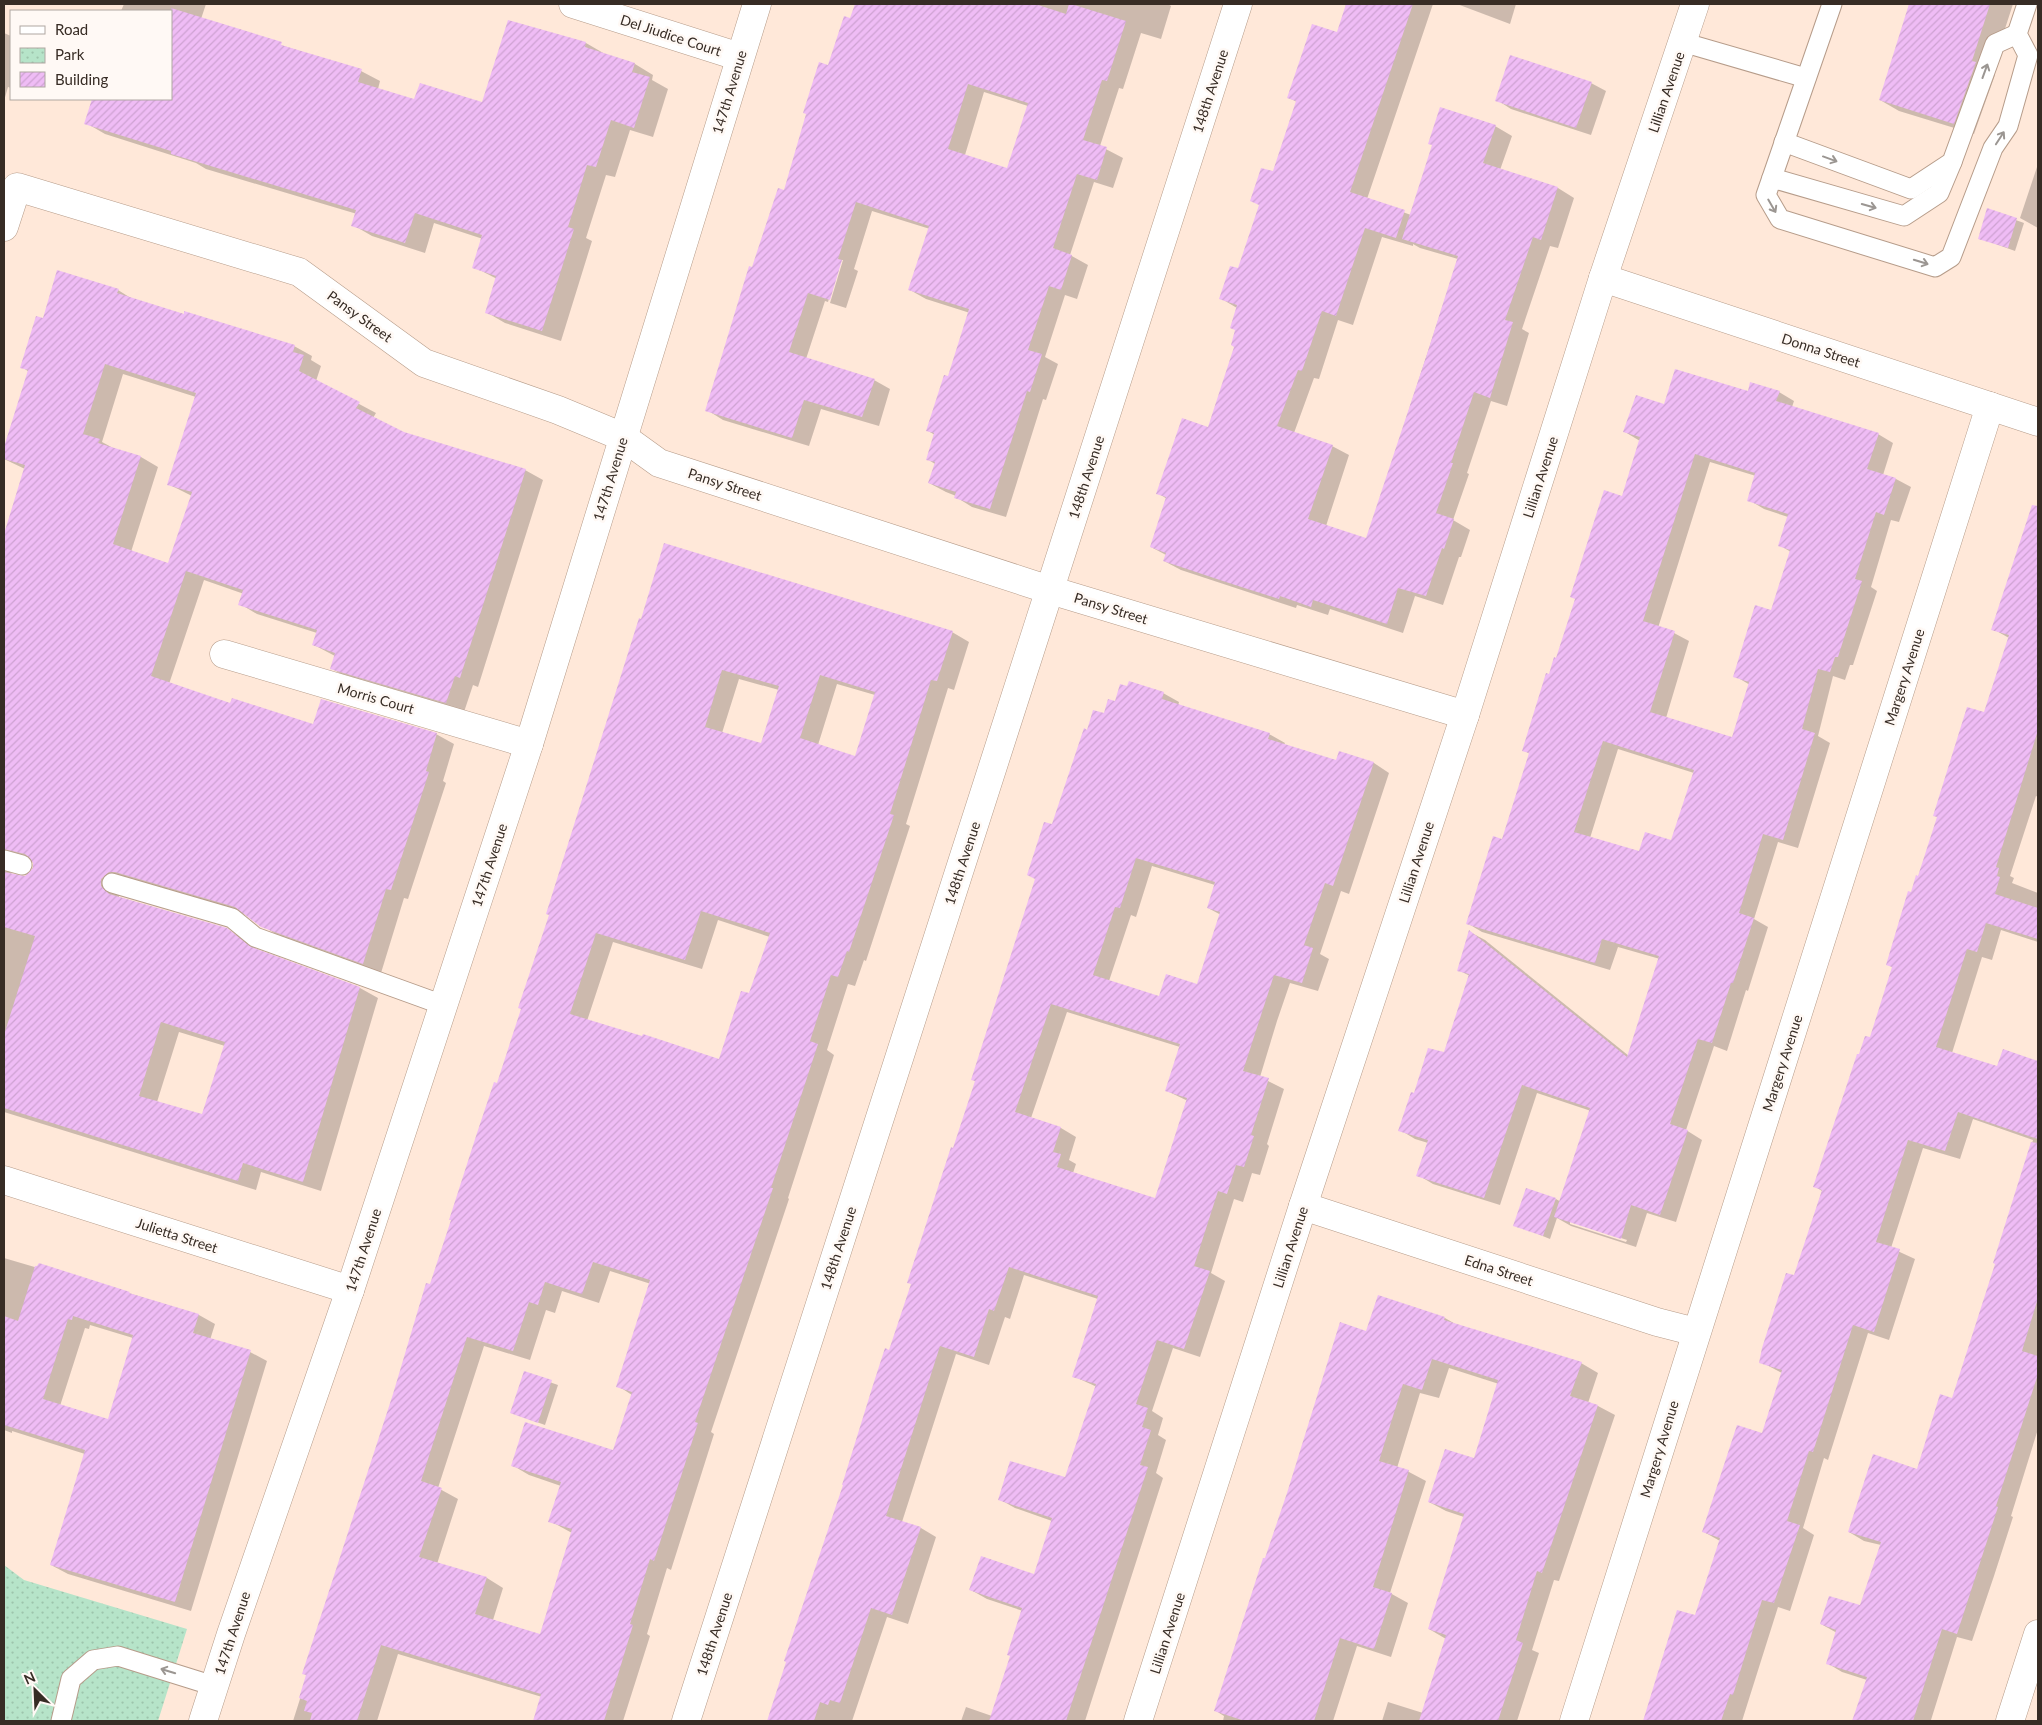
<svg xmlns="http://www.w3.org/2000/svg" width="2042" height="1725" font-family="Lato,sans-serif">
	<style>
		.park { fill: url(#park-dots) }
		.shadow { fill: #0003; fill-rule: evenodd }
		.building { fill: url(#building-hatch); fill-rule: evenodd }
		.lines { fill: none; stroke-linecap: round; stroke-linejoin: round }
		.service-casing { stroke: #b69c8a; stroke-width: 21 }
		.minor-casing { stroke: #b69c8a; stroke-width: 29 }
		.service { stroke: #fff; stroke-width: 19 }
		.minor { stroke: #fff; stroke-width: 28 }
		.oneway { stroke: #9b9692 }
		.labels { text-anchor: middle; dominant-baseline: central; stroke-width: 5; stroke-linejoin: round; paint-order: stroke }
		.street-label { font-size: 14px; fill: #372c25; stroke: #fff9f5 }
	</style>
	<defs>
		<pattern id="park-dots" width="8" height="8" patternUnits="userSpaceOnUse" patternTransform="scale(1.25)"><rect width="8" height="8" fill="#b6e4c9"/><path d="M2 2h.1M6 6h.1" fill="none" stroke="#9dc4ac" stroke-width="1.8" stroke-linecap="round"/></pattern>
		<pattern id="building-hatch" width="6" height="6" patternUnits="userSpaceOnUse" patternTransform="scale(1.25)"><rect width="6" height="6" fill="#efbcf5"/><path d="M-1 1l2-2M0 6l6-6M5 7l2-2" fill="none" stroke="#cea2d2"/></pattern>
	</defs>
	<rect width="100%" height="100%" fill="#ffe8d9"/>
	<!-- park -->
	<polygon class="park" points="4,1565 24,1580 187,1629 158,1721 4,1721"/>
	<!-- shadow -->
	<g class="shadow">
		<polygon points="124,4 206,4 201,19 361,71 380,81 378,89 415,101 483,104 586,43 605,54 635,64 653,75 652,80 668,89 653,137 630,130 615,177 606,175 586,238 592,241 561,341 505,323 486,312 497,279 474,267 483,239 434,223 425,253 372,236 353,225 357,214 206,169 196,163 105,134 86,123 94,99 171,99 171,11 121,11"/>
		<path d="M856,4h312l3,2 -10,33 -20,-6 -18,56 -4,-1 -19,58 23,12 -10,30 -19,-6 -24,73 18,10 -11,34 -12,-4 -20,62 13,7 -12,36 -3,-1 -37,118 -34,-10 -16,-10v-1l-10,-4 -17,-9 6,-19 -8,-5 8,-24 -7,-4 21,-53 21,-65 -44,-14 -16,-9 20,-61 -58,-18 -18,58 4,2 -12,37 -16,-5 13,-43h-2l-13,42 -3,-1 -19,58 68,21 16,9 -11,37 -58,-17 -12,37 -86,-26 -16,-10 46,-141 31,-78 45,-124 22,-47zM984,92l44,14 -20,63 -43,-14z"/>
		<path d="M1348,4h85l-66,195 44,16 84,-89 17,10 -12,34 58,18 16,10 -16,50 -8,-2 -28,83 7,4 -22,73 -16,-5 -24,72 2,1 -16,46 17,10 -9,27h-2l-16,48 -28,-9 -12,37 -73,-24 -2,6 -31,-10 -1,3 -115,-38 -17,-9 2,-6 -15,-8 16,-48 -9,-6 51,-65 27,-81 1,-39 -17,-10 18,-28 36,-97 23,-71 -8,-4 49,-64zM1382,237l31,9v-2l7,4 38,11 -91,280 -41,-13 23,-71 -17,-9 -38,-13 20,-55 5,1 19,-59 15,5z"/>
		<polygon points="1457,4 1516,4 1510,24"/>
		<polygon points="1910,4 2013,4 1991,72 1995,75 1974,134 1899,111 1880,100"/>
		<polygon points="4,33 11,36 11,88 8,87 4,101"/>
		<polygon points="1591,83 1606,91 1591,135 1511,109 1497,100"/>
		<polygon points="2038,164 2038,228 2020,218"/>
		<polygon points="1988,210 2024,223 2015,251 1979,238"/>
		<path d="M118,290l16,10 160,46 18,10 -1,4 10,6 -5,15 60,32 -3,5 31,15 121,37 18,10 -65,207 -5,-2 -9,27 -115,-33 -18,-11 4,-12 -21,-11 3,-12 -60,-19 -17,-10 4,-10 -40,-14 -35,104 62,20 83,21 122,9 18,10 -11,37 3,2 -38,116 -4,-1 -23,75 -101,-36 -33,-22 -113,-33 -15,8v7l107,32 19,11 15,12 100,36 18,10 -57,193 -60,-19 -5,18 -252,-78v-575l21,-68 -21,-10v-8l25,-79 -7,-5 22,-48zM123,374l73,23 -28,87 24,12 -23,69 -38,-13 27,-85 -17,-10 -26,-8 -13,-7zM25,859l9,4 -3,10 -5,4 -15,-3 -1,-6zM179,1032l46,14 -23,70 -45,-14z"/>
		<path d="M1779,392l15,9 -2,6 86,27 15,9 -10,32 13,4 15,8 -12,35 -8,-2 -20,67 6,4 -24,74h-3l-5,15 -12,-4 -15,60 12,7 -32,105 -20,-6 -24,77 14,8 -20,64 -2,-1 -19,61 -13,-5 -28,84 16,10 -26,82 -29,-9 -11,34 -65,-21 -14,-8 -7,21 -35,-14 41,-26 5,3 30,-91 -54,-18 -37,112 -67,-21 -15,-9 10,-32 -13,-4 -15,-9 15,-36 30,-40 25,-78 -12,-6 12,-38 15,8 144,116 31,-97 -42,-12 -8,23 -128,-38 -15,-9 35,-82 28,-87 -7,-4 27,-75 73,-178 17,-56 -15,-9 39,-27 84,-12zM1710,462l46,14 -7,24 15,9 24,8 -9,28 12,7 -19,59 -37,65 15,9 -17,53 -67,-20 23,-77 -15,-8 -16,-5zM1618,749l76,24 -22,69 -32,11 -50,-15zM1570,1221l57,19 -1,2 -56,-18z"/>
		<polygon points="2028,521 2038,524 2038,797 2036,796 2010,876 2014,878 2012,883 2038,893 2038,942 2001,930 1992,960 1982,957 1952,1053 1998,1067 2004,1050 2038,1062 2038,1429 2011,1516 2013,1517 1994,1576 1972,1641 1957,1637 1931,1720 1933,1721 1854,1721 1867,1680 1842,1672 1827,1663 1837,1633 1821,1624 1861,1607 1881,1545 1864,1541 1849,1532 1918,1471 1953,1399 1997,1264 1995,1263 2033,1140 1973,1119 1960,1159 1923,1148 1891,1248 1915,1259 1889,1340 1868,1333 1828,1460 1824,1458 1803,1528 1814,1535 1790,1611 1778,1607 1742,1721 1646,1721 1645,1720 1696,1617 1720,1541 1704,1532 1762,1435 1782,1373 1761,1362 1795,1277 1822,1191 1814,1186 1860,1056 1871,1039 1894,968 1887,964 1911,894 1985,714 2009,638 1993,629"/>
		<path d="M639,620l313,12 17,10 -15,48 -6,-2 -42,136 4,2 -44,135 -2,-1 -9,26 -7,-2 -21,66 7,5 -46,143 1,1 -78,233 3,2 -43,136 -4,-2 -20,66 3,2 -27,85h-89l8,-24 -144,-43 -21,67h-84l138,-435 92,-277zM739,679l40,11 -17,54 -40,-11zM837,684l38,11 -19,63 -38,-13zM718,920l52,17 -20,58 -30,65 -133,-39 26,-79 89,27zM610,1271l41,13 -33,102 14,9 -18,57 -102,13 17,10 32,11 -11,35 22,12 -31,102 -48,-15 10,-32 -16,-10 -50,-14 21,-65 -20,-11 46,-142 46,14 16,-50 9,3 7,-22 37,12z"/>
		<path d="M1163,693l16,9 -1,4 91,28 16,9 -1,2 52,17 4,-9 34,10 15,10 -40,121 -8,-3 -21,63 9,5 -11,32 -28,-8 -13,38 -17,56 24,12 -17,55 2,2 -9,29 -8,-2 -9,29 -9,-3 -23,74 14,8 -25,76 -27,-9 -21,63 11,7 -5,17 8,5 -10,33 7,5 -78,243h-124l5,-14 26,9 19,-60 12,-45 -36,-12 -16,-9 64,-15 17,-54 -37,-13 -16,-9 67,-20 31,-92 -24,-11 25,-77 -74,-24 -14,44 -5,-2 -16,48 -33,-11 -54,168 19,6 15,9 -28,87 -21,-7 -35,104h-84l144,-437 64,-203 77,-255 35,-95 28,-28zM1152,866l63,19 -7,23 13,7 -23,70 -39,13 -50,-17 22,-66 5,2zM1067,1012l113,35 -13,44 21,10 -32,98 -83,-26 3,-9 -7,-4 7,-23 -15,-9 -30,-10z"/>
		<path d="M4,1258l34,10 1,-3 160,50 16,9 -5,16 40,12 17,9 -76,250 -123,-37 -17,-9 34,-111 -73,-23v2l-8,-3zM90,1325l43,13 -24,82 -49,-14 25,-78 4,1z"/>
		<polygon points="1378,1297 1445,1318 1457,1325 1581,1363 1598,1373 1588,1403 1598,1406 1615,1415 1559,1581 1554,1580 1532,1650 1539,1653 1517,1721 1382,1721 1388,1702 1423,1713 1446,1639 1429,1629 1464,1517 1446,1511 1429,1502 1474,1460 1499,1384 1449,1368 1439,1398 1420,1393 1397,1468 1409,1472 1426,1481 1390,1593 1408,1603 1391,1657 1357,1646 1333,1721 1223,1721 1224,1716 1216,1711 1265,1560 1367,1332"/>
		<polygon points="524,1373 558,1385 545,1425 511,1413"/>
	</g>
	<!-- building -->
	<g class="building">
		<path d="M855,4h180l31,10 3,-10h2l55,17 -19,60 -5,-1 -19,60 24,7 -10,33 -20,-6 -24,74 19,7 -11,35 -12,-4 -21,64 14,4 -12,38 -3,-1 -37,118 -36,-11 2,-6 -28,-9 7,-21 -9,-2 8,-27 -8,-2 18,-56 4,1 21,-67 -61,-19 21,-64 -73,-24 -18,57 4,1 -12,40 -22,-7 -19,59 86,27 -13,38 -58,-17 -12,38 -87,-27 44,-145 3,1 26,-79 6,2 22,-76 -3,-1 16,-51 9,3 16,-49 6,2zM968,84l60,19 -21,65 -59,-19z"/>
		<polygon points="1346,4 1413,4 1350,192 1405,210 1396,238 1365,228 1336,316 1322,311 1302,371 1298,370 1277,426 1333,445 1308,519 1366,538 1427,354 1458,256 1402,239 1432,145 1428,144 1440,107 1496,125 1483,163 1558,187 1541,240 1533,237 1505,320 1513,322 1490,398 1474,392 1451,463 1453,463 1436,513 1454,519 1444,549 1442,548 1426,596 1398,588 1387,624 1313,600 1311,607 1280,596 1279,599 1229,583 1163,561 1166,553 1150,547 1166,497 1156,494 1182,418 1208,427 1234,347 1231,345 1235,330 1230,328 1237,305 1219,299 1230,266 1238,268 1259,205 1250,201 1261,168 1273,171 1296,101 1287,98 1312,24 1337,32"/>
		<polygon points="1909,4 1990,4 1972,61 1976,62 1954,124 1879,100"/>
		<polygon points="171,8 282,42 281,45 362,69 358,82 414,99 420,83 482,102 508,20 586,42 585,47 635,63 632,72 650,77 634,128 611,120 596,167 587,165 568,227 574,229 542,331 485,313 496,276 472,268 482,235 415,213 405,243 351,226 356,210 171,154 171,151 84,124 92,99 171,99"/>
		<polygon points="1510,55 1592,82 1576,128 1495,101"/>
		<polygon points="1987,208 2017,218 2008,248 1978,239"/>
		<path d="M57,270l62,19 -2,4 67,21v-3l111,34 -2,7 11,3 -5,16 61,31 -4,6 48,24 122,37 -66,209 -5,-2 -9,27 -116,-34 5,-16 -23,-8 5,-15 -79,-25 5,-15 -57,-19 -35,105 79,27 2,-5 81,26 8,-25 116,34 -11,38 3,1 -38,118 -5,-1 -23,75 -102,-37 -26,-20 -120,-35h-6l-8,7v7l8,8 118,34 24,19 109,40 -57,195 -60,-19 -5,18 -234,-73v-73l31,-99 -31,-9v-55l21,4 8,-8v-5l-3,-5 -5,-4 -21,-5v-315l21,-69 -21,-6v-12l24,-77 -8,-2 16,-52 7,2zM105,364l91,29 -29,92 25,7 -24,71 -55,-19 28,-88 -43,-13 2,-4 -17,-5zM161,1022l64,20 -23,72 -63,-18z"/>
		<path d="M1675,369l73,22 2,-9 30,9 -4,10 103,32 -12,36 29,9 -12,37 -8,-3 -21,67 7,2 -24,76h-3l-5,15 -12,-3 -16,60 13,4 -32,107 -20,-6 -24,79 15,5 -21,65h-2l-19,60 -14,-4 -28,85 18,6 -28,85 -29,-10 -10,34 -67,-22 36,-109 -68,-23 -38,113 -68,-22 12,-36 -30,-9 13,-39 3,1 14,-45 16,4 25,-78 -12,-3 12,-41 158,127 32,-101 -57,-17 -7,24 -129,-39 27,-88 9,3 27,-86 -7,-2 24,-78 3,1 5,-17 2,1 19,-59 -5,-2 34,-107 18,6 18,-59 -17,-5 13,-37 28,9zM1695,454l60,19 -8,28 41,13 -10,32 12,4 -19,60 -16,-5 -22,72 16,5 -17,55 -82,-25 25,-81 -32,-10zM1603,741l91,29 -23,70 -26,-8 -6,19 -65,-19z"/>
		<polygon points="2032,505 2038,506 2038,730 1996,867 1999,868 1997,876 2000,877 1995,894 2038,908 2038,939 1986,923 1977,952 1967,949 1936,1047 1997,1066 2003,1049 2038,1061 2038,1139 1958,1112 1945,1151 1908,1140 1876,1242 1900,1249 1874,1332 1853,1325 1813,1452 1809,1451 1787,1521 1800,1525 1774,1603 1762,1600 1733,1695 1730,1694 1721,1721 1643,1721 1677,1610 1695,1615 1720,1538 1702,1532 1737,1425 1762,1433 1782,1370 1759,1363 1762,1348 1786,1273 1794,1275 1822,1190 1813,1187 1857,1054 1859,1054 1865,1036 1870,1037 1892,967 1886,965 1908,891 1911,892 1916,875 1918,876 1937,817 1933,816 1967,707 1984,712 2009,635 1991,630"/>
		<path d="M664,543l289,88 -16,50 -6,-1 -41,134 4,1 -45,137 -2,-1 -9,26 -7,-2 -21,66 8,3 -47,144h2l-78,234 3,1 -44,138 -4,-2 -20,65 3,1 -29,96h-71l8,-27 -160,-49 -24,76h-47l2,-8 -8,-2 3,-10 -8,-3 7,-23 -4,-1 91,-280 33,-111 4,1 21,-64h-2l28,-87 17,-51 3,1 24,-74 -3,-1 31,-93 -3,-1 93,-296 2,1zM722,670l57,16 -18,57 -56,-16zM820,675l55,17 -20,64 -55,-18zM701,911l69,22 -21,60 -8,-2 -22,68 -76,-25 -1,2 -72,-22 26,-81 89,27zM593,1262l57,18 -34,107 16,5 -19,58 -88,-28 -14,44 50,16 -13,40 24,7 -32,105 -65,-20 12,-37 -68,-20 23,-69 -21,-7 46,-144 46,14 16,-49 9,3 7,-23 37,12z"/>
		<path d="M1129,681l35,11 -2,7 108,34 -2,6 68,21 3,-9 35,11 -41,124 -8,-3 -21,62 9,3 -11,35 -28,-8 -12,37 -19,59 26,7 -18,57 3,1 -10,31 -8,-2 -9,29 -9,-3 -24,75 16,5 -26,78 -27,-9 -21,64 12,4 -6,19 9,3 -11,35 8,2 -82,254h-77l21,-65 -3,-1 15,-47 -53,-18 12,-34 53,18 18,-56 -54,-18 12,-39 55,16 31,-93 -24,-7 26,-81 -89,-29 -15,44 -5,-2 -15,48 -34,-11 -54,170 35,11 -29,88 -21,-7 -31,95 -10,-3 -2,5 -8,-3 -6,19h-47l19,-59 -2,-1 59,-176h-1l31,-100 12,-37 4,2 22,-66 -4,-1 44,-136 2,1 22,-67 -4,-1 64,-201 -8,-4 17,-53 8,2 32,-96 3,2 6,-20 11,3 4,-14 7,2 5,-17 7,2zM1136,858l79,24 -8,26 13,4 -23,72 -31,-10 -7,22 -66,-21 22,-68 5,1zM1051,1004l129,40 -15,47 22,7 -32,100 -98,-31 4,-13 -8,-2 8,-25 -46,-15z"/>
		<polygon points="2031,1142 2038,1143 2038,1298 2022,1351 2038,1356 2038,1374 1996,1506 1998,1507 1957,1634 1942,1629 1913,1721 1852,1721 1867,1677 1826,1664 1836,1630 1820,1624 1829,1596 1860,1605 1881,1542 1848,1532 1873,1454 1917,1469 1940,1394 1952,1398 1995,1264 1993,1263"/>
		<polygon points="1526,1188 1556,1198 1543,1236 1513,1226"/>
		<path d="M39,1263l91,29 -1,1 70,21 -6,19 58,17 -76,252 -125,-37 35,-115 -81,-25v-109l14,5 17,-55h2zM73,1316l60,19 -25,84 -65,-20 25,-80 4,1z"/>
		<polygon points="1378,1295 1445,1317 1444,1320 1582,1362 1570,1396 1598,1405 1542,1573 1537,1571 1516,1640 1523,1643 1498,1721 1419,1721 1446,1635 1428,1629 1464,1514 1428,1502 1445,1449 1474,1458 1498,1380 1432,1359 1422,1390 1403,1384 1379,1461 1409,1470 1373,1587 1392,1593 1374,1649 1340,1638 1314,1721 1245,1721 1214,1711 1263,1558 1265,1558 1287,1493 1340,1322 1366,1331"/>
		<polygon points="524,1371 552,1380 538,1423 510,1413"/>
	</g>
	<g class="lines">
		<!-- service casing -->
		<g class="service-casing">
			<g id="service">
				<polyline points="1832,4 1766,195 1780,219 1935,267 1951,257 1993,148 2008,126 2028,55 2017,34 2027,4"/>
				<polyline points="1682,42 1806,78"/>
				<polyline points="1784,142 1911,189 1952,162 1995,44 2017,34"/>
				<polyline points="1772,178 1904,216 1939,193 1952,162"/>
				<polyline points="4,860 22,865"/>
				<polyline points="112,883 232,918 255,937 443,1005"/>
				<polyline points="61,1721 71,1679 93,1660 118,1656 214,1686"/>
			</g>
		</g>
		<!-- minor casing -->
		<g class="minor-casing">
			<g id="minor">
				<polyline points="573,4 740,57"/>
				<polyline points="4,227 17,187 299,272 424,363 558,410 623,437 659,463 1050,590 1465,715"/>
				<polyline points="1603,278 2038,422"/>
				<polyline points="224,654 529,744"/>
				<polyline points="4,1180 350,1290"/>
				<polyline points="1303,1206 1657,1322 1696,1332"/>
				<polyline points="203,1721 231,1634 350,1290 529,744 757,4"/>
				<polyline points="686,1721 1238,4"/>
				<polyline points="1138,1721 1303,1206 1465,715 1603,278 1695,4"/>
				<polyline points="1574,1721 1990,406"/>
				<polyline points="2010,1721 2038,1634"/>
			</g>
		</g>
		<!-- service -->
		<use href="#service" class="service"/>
		<!-- minor -->
		<use href="#minor" class="minor"/>
	</g>
	<!-- one-way arrows -->
	<defs><path id="oneway-shaft" d="M-6 0H5M1.5-3L5.5 0L1.5 3" fill="none" stroke-width="1.6" stroke-linecap="round" stroke-linejoin="round" transform="scale(1.25)"/></defs>
	<g class="oneway">
		<use href="#oneway-shaft" transform="translate(1985 71) rotate(-70)"/>
		<use href="#oneway-shaft" transform="translate(2000 138) rotate(-57)"/>
		<use href="#oneway-shaft" transform="translate(1830 159) rotate(20)"/>
		<use href="#oneway-shaft" transform="translate(1772 206) rotate(60)"/>
		<use href="#oneway-shaft" transform="translate(1869 206) rotate(16)"/>
		<use href="#oneway-shaft" transform="translate(1921 262) rotate(17)"/>
		<use href="#oneway-shaft" transform="translate(168 1671) rotate(-163)"/>
	</g>
	<g class="labels">
		<!-- street labels -->
		<g class="street-label">
			<text transform="translate(671 35) rotate(18)">Del Jiudice Court</text>
			<text transform="translate(1210 91) rotate(-72)">148th Avenue</text>
			<text transform="translate(729 92) rotate(-73)">147th Avenue</text>
			<text transform="translate(1666 92) rotate(-71)">Lillian Avenue</text>
			<text transform="translate(360 316) rotate(36)">Pansy Street</text>
			<text transform="translate(1821 350) rotate(18)">Donna Street</text>
			<text transform="translate(1086 477) rotate(-72)">148th Avenue</text>
			<text transform="translate(1540 477) rotate(-72)">Lillian Avenue</text>
			<text transform="translate(610 479) rotate(-73)">147th Avenue</text>
			<text transform="translate(725 484) rotate(18)">Pansy Street</text>
			<text transform="translate(1111 608) rotate(17)">Pansy Street</text>
			<text transform="translate(1904 677) rotate(-72)">Margery Avenue</text>
			<text transform="translate(376 698) rotate(16)">Morris Court</text>
			<text transform="translate(1416 862) rotate(-72)">Lillian Avenue</text>
			<text transform="translate(962 863) rotate(-72)">148th Avenue</text>
			<text transform="translate(489 865) rotate(-72)">147th Avenue</text>
			<text transform="translate(1782 1063) rotate(-72)">Margery Avenue</text>
			<text transform="translate(177 1235) rotate(18)">Julietta Street</text>
			<text transform="translate(1290 1247) rotate(-72)">Lillian Avenue</text>
			<text transform="translate(838 1248) rotate(-72)">148th Avenue</text>
			<text transform="translate(363 1250) rotate(-72)">147th Avenue</text>
			<text transform="translate(1499 1270) rotate(18)">Edna Street</text>
			<text transform="translate(1659 1449) rotate(-73)">Margery Avenue</text>
			<text transform="translate(232 1633) rotate(-72)">147th Avenue</text>
			<text transform="translate(1167 1633) rotate(-72)">Lillian Avenue</text>
			<text transform="translate(714 1634) rotate(-72)">148th Avenue</text>
		</g>
	</g>
	<!-- border -->
	<rect width="2042" height="1725" fill="none" stroke="#372c25" stroke-width="10"/>
	<!-- legend -->
	<rect x="10" y="10" width="162" height="90" fill="#fff9f5" stroke="#afa7a2"/>
	<rect x="20" y="26" width="25" height="8" fill="#ffffff" stroke="#afa7a2"/>
	<text x="55" y="35" font-size="15" fill="#372c25">Road</text>
	<rect x="20" y="48" width="25" height="15" fill="url(#park-dots)" stroke="#afa7a2"/>
	<text x="55" y="60" font-size="15" fill="#372c25">Park</text>
	<rect x="20" y="72" width="25" height="15" fill="url(#building-hatch)" stroke="#afa7a2"/>
	<text x="55" y="85" font-size="15" fill="#372c25">Building</text>
	<!-- north arrow -->
	<g transform="translate(35 1690) rotate(336)" stroke="#fff9f5" stroke-width="4" paint-order="stroke">
	<path d="M0-4L9 19L0 12L-9 19Z" fill="#372c25"/>
	<text y="-8" font-size="14" font-weight="bold" text-anchor="middle" fill="#372c25">N</text>
	</g>
</svg>
